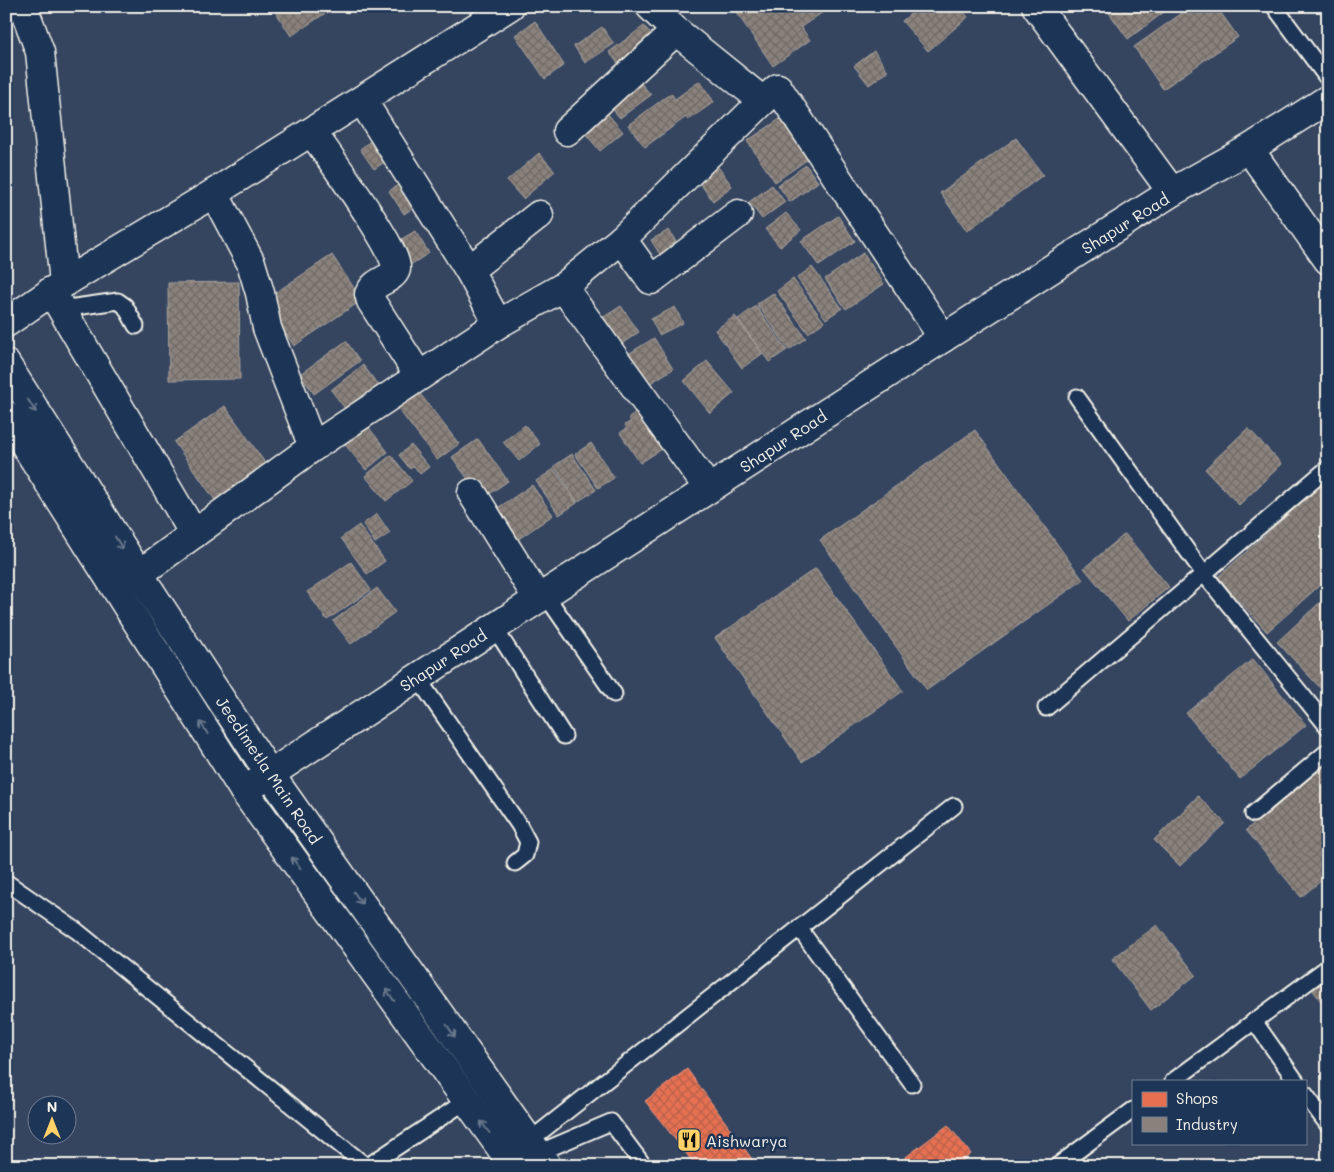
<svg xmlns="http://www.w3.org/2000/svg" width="1334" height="1172" font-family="Mali,sans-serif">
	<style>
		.built { fill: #344460; fill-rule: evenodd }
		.shops { fill: url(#shops-cross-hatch); stroke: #eb967e }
		.industry { fill: url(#industry-cross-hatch); stroke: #aaa39c }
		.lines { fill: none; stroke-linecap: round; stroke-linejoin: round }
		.lane-casing { stroke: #f4f1e8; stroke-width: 19 }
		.street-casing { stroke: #f4f1e8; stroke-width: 31 }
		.secondary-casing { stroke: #f4f1e8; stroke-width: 31 }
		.primary-casing { stroke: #f4f1e8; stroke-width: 31 }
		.lane { stroke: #1d3557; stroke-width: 15 }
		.street { stroke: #1d3557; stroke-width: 28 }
		.secondary { stroke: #1d3557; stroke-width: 28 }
		.primary { stroke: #1d3557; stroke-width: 28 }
		.oneway { stroke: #68778a }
		.labels { text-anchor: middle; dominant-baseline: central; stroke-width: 5; stroke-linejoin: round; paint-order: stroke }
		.street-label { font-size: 16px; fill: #f4f1e8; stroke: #1d3557 }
		.poi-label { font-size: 16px; fill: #f4f1e8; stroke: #1d3557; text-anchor: start }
	</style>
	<defs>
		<pattern id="shops-cross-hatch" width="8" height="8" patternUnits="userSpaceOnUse" patternTransform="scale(1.25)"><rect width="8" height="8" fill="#e76f51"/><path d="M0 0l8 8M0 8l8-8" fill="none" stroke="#b8634e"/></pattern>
		<pattern id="industry-cross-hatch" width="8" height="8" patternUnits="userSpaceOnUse" patternTransform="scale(1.25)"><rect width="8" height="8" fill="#8a817c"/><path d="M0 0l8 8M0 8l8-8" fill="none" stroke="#706a66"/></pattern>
	</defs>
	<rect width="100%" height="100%" fill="#1d3557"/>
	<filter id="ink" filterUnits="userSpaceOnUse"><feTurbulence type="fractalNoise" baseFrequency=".02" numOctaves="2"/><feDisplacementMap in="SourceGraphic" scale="10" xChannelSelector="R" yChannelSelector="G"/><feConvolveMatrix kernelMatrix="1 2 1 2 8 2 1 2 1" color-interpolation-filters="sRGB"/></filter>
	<g filter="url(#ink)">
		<!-- built -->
		<path class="built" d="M6,6h1322v1160h-1322zM1133,1081h172v62h-172zM38,1104h30v30h-30z"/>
		<!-- shops -->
		<g class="shops">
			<polygon points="687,1069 757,1166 696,1166 645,1101"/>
			<polygon points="948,1125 971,1154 956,1166 894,1166"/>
		</g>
		<!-- industry -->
		<g class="industry">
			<polygon points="272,6 336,6 291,36"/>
			<polygon points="732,6 832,6 801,27 810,40 773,66"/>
			<polygon points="920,6 959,6 968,17 928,51 902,21"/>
			<polygon points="1104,6 1172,6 1128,39"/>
			<polygon points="1192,6 1216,6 1238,37 1163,89 1134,47"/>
			<polygon points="535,21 564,65 545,79 515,35"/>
			<polygon points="644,26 656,40 621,67 609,52"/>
			<polygon points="602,27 614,44 585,63 574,46"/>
			<polygon points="874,51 888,71 869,85 854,66"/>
			<polygon points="700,81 714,102 688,120 686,117 645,147 628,125 671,93 675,99"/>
			<polygon points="640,82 651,95 620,118 609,105"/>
			<polygon points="607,113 623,132 600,151 584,132"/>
			<polygon points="783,117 811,157 775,182 747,141"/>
			<polygon points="377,136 392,157 374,169 360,149"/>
			<polygon points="1016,138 1043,175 967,231 940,193"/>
			<polygon points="539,153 555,171 523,199 507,181"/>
			<polygon points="716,164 732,186 713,201 696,178"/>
			<polygon points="806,165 818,182 790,202 778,185"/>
			<polygon points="404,181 419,204 404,214 389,191"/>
			<polygon points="772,185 785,202 762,219 749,202"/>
			<polygon points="786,213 801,230 780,247 765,229"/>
			<polygon points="838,216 855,241 819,266 801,241"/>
			<polygon points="669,230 679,247 661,256 651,240"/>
			<polygon points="415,231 429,253 404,269 390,246"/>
			<polygon points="863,253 884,284 846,309 825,279"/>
			<polygon points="332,255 362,300 294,346 263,301"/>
			<polygon points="812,267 842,308 826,319 797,278"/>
			<polygon points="793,279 824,322 808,333 777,291"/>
			<polygon points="239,282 240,379 169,380 168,283"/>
			<polygon points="773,293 806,338 789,350 757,304"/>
			<polygon points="621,306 639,332 617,347 599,320"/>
			<polygon points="756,306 787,350 769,362 738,319"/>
			<polygon points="675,307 683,323 659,335 651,319"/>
			<polygon points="735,316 762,354 742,368 715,330"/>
			<polygon points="654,338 673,369 644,387 625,356"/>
			<polygon points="346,341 360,361 314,394 300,374"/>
			<polygon points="707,361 734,393 710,413 684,381"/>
			<polygon points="363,365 382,390 350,415 331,390"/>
			<polygon points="414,386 459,444 437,460 393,402"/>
			<polygon points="225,406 268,467 217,503 174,442"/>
			<polygon points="638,412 662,449 640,463 620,433 627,428 625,425 631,421 629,418"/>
			<polygon points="366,424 388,452 366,470 343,442"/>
			<polygon points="525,425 540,444 519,461 503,442"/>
			<polygon points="1248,428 1282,464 1239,505 1205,469"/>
			<polygon points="975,430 1083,580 927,690 820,540"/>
			<polygon points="478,439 508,481 482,499 452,457"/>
			<polygon points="591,443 614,478 598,488 575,454"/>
			<polygon points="411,445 429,467 420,474 414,466 410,469 399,455"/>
			<polygon points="572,454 596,490 577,502 554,466"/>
			<polygon points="391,455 412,481 386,501 365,476"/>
			<polygon points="554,469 577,503 559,515 536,481"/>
			<polygon points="1328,479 1328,578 1267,632 1218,577"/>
			<polygon points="532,485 553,515 510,545 489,514"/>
			<polygon points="377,514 390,533 375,543 363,524"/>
			<polygon points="359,525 385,561 367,574 341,538"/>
			<polygon points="1125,534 1169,587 1128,621 1084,568"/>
			<polygon points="351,562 371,590 327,620 307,592"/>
			<polygon points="816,568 903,691 802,762 715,638"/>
			<polygon points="377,588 395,612 351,644 333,621"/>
			<polygon points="1328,595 1328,696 1277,642"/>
			<polygon points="1253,659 1306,725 1240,779 1186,713"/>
			<polygon points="1328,764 1328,875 1301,897 1246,830"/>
			<polygon points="1198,796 1225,823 1180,866 1154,840"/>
			<polygon points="1157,925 1196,975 1151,1010 1112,959"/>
			<polygon points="1328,978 1328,1011 1312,989"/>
		</g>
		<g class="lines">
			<!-- lane casing -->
			<g class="lane-casing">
				<g id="lane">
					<polyline points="1274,6 1328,79"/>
					<polyline points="61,309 118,301 125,306 136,326"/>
					<polyline points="1077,397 1204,574 1328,727"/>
					<polyline points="545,594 614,694"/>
					<polyline points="494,627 564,736"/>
					<polyline points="417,677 519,825 528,842 525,855 515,863"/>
					<polyline points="1046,708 1328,468"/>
					<polyline points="1253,814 1328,751"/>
					<polyline points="6,882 77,931 366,1166"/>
					<polyline points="799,928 912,1084"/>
					<polyline points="1254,1021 1296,1081"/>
					<polyline points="1173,1081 1328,967"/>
					<polyline points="1305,1094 1328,1125"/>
					<polyline points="529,1141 954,806"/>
					<polyline points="538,1153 611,1122 644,1166"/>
					<polyline points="368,1166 466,1101"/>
					<polyline points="1057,1166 1133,1110"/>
				</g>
			</g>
			<!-- street casing -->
			<g class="street-casing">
				<g id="street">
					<polyline points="23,6 40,52 64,283"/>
					<polyline points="650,6 676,31 763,101"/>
					<polyline points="1036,6 1172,192"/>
					<polyline points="362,100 469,270 498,324"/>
					<polyline points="567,131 676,31"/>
					<path d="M312,132c13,19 88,121 84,137 -2,8 -14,11 -20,16 -3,2 -5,6 -7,9l2,7 48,75"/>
					<polyline points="214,193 251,263 260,293 267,328 313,447"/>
					<polyline points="622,239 651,280 738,214"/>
					<polyline points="469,270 539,215"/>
					<polyline points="563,287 708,488"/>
					<polyline points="51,291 194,534"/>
					<polyline points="6,323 64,283 214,193 510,6"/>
					<polyline points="472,493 538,599"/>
					<polyline points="139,574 313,447 498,324 563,287 622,239 763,101 778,88 943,338"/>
				</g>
			</g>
			<!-- secondary casing -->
			<g class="secondary-casing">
				<g id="secondary">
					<polyline points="1249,149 1328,260"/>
					<polyline points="244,791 538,599 943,338 1172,192 1249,149 1328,99"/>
				</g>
			</g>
			<!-- primary casing -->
			<g class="primary-casing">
				<g id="primary">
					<polyline points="6,364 139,574 269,773 547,1166"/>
					<polyline points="6,415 244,791 514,1166"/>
				</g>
			</g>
			<!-- lane -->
			<use href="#lane" class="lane"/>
			<!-- street -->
			<use href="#street" class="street"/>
			<!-- secondary -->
			<use href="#secondary" class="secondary"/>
			<!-- primary -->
			<use href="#primary" class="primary"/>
		</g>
		<!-- one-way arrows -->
		<defs><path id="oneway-shaft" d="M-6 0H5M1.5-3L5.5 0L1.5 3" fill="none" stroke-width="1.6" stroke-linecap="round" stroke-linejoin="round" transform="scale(1.25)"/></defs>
		<g class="oneway">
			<use href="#oneway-shaft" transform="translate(32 406) rotate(58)"/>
			<use href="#oneway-shaft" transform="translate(119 543) rotate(58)"/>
			<use href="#oneway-shaft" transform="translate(204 728) rotate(-122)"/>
			<use href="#oneway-shaft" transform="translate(296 863) rotate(-126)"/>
			<use href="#oneway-shaft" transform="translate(358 898) rotate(55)"/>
			<use href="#oneway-shaft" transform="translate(390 995) rotate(-126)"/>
			<use href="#oneway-shaft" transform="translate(451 1031) rotate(55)"/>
			<use href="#oneway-shaft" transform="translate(485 1127) rotate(-127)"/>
		</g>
	</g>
	<!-- icons -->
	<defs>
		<g id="restaurant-square" transform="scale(1.25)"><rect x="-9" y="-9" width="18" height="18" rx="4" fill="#ffd166" stroke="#1d3557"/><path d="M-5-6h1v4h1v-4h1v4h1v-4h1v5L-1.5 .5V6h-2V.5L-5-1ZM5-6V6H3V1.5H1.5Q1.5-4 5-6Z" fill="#111"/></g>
	</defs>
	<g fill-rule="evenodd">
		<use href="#restaurant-square" x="689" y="1140"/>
	</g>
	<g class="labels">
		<!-- street labels -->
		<g class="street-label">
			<text transform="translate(1125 223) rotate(-32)">Shapur Road</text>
			<text transform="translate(783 441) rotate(-33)">Shapur Road</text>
			<text transform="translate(443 660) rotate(-33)">Shapur Road</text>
			<text transform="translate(269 770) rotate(56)">Jeedimetla Main Road</text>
		</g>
		<!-- poi labels -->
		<g class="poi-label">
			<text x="706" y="1140">Aishwarya</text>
		</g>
	</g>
	<!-- margin -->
	<rect width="1334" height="1172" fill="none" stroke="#1d3557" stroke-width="25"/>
	<rect x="12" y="12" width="1309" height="1147" fill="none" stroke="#f4f1e8" stroke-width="2" filter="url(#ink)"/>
	<!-- legend -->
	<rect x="1132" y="1080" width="175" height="65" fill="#1d3557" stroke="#738091"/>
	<rect x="1142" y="1092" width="25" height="15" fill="#e76f51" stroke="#738091"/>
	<text x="1176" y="1104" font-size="15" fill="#f4f1e8">Shops</text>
	<rect x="1142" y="1117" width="25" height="15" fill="#8a817c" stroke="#738091"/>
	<text x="1176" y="1130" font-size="15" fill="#f4f1e8">Industry</text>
	<!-- north arrow -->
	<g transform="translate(52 1120)"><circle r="24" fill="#1d3557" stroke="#738091"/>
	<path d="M0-4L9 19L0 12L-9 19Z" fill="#ffd166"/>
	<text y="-8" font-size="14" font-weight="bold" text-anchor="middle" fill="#f4f1e8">N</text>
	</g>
</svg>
